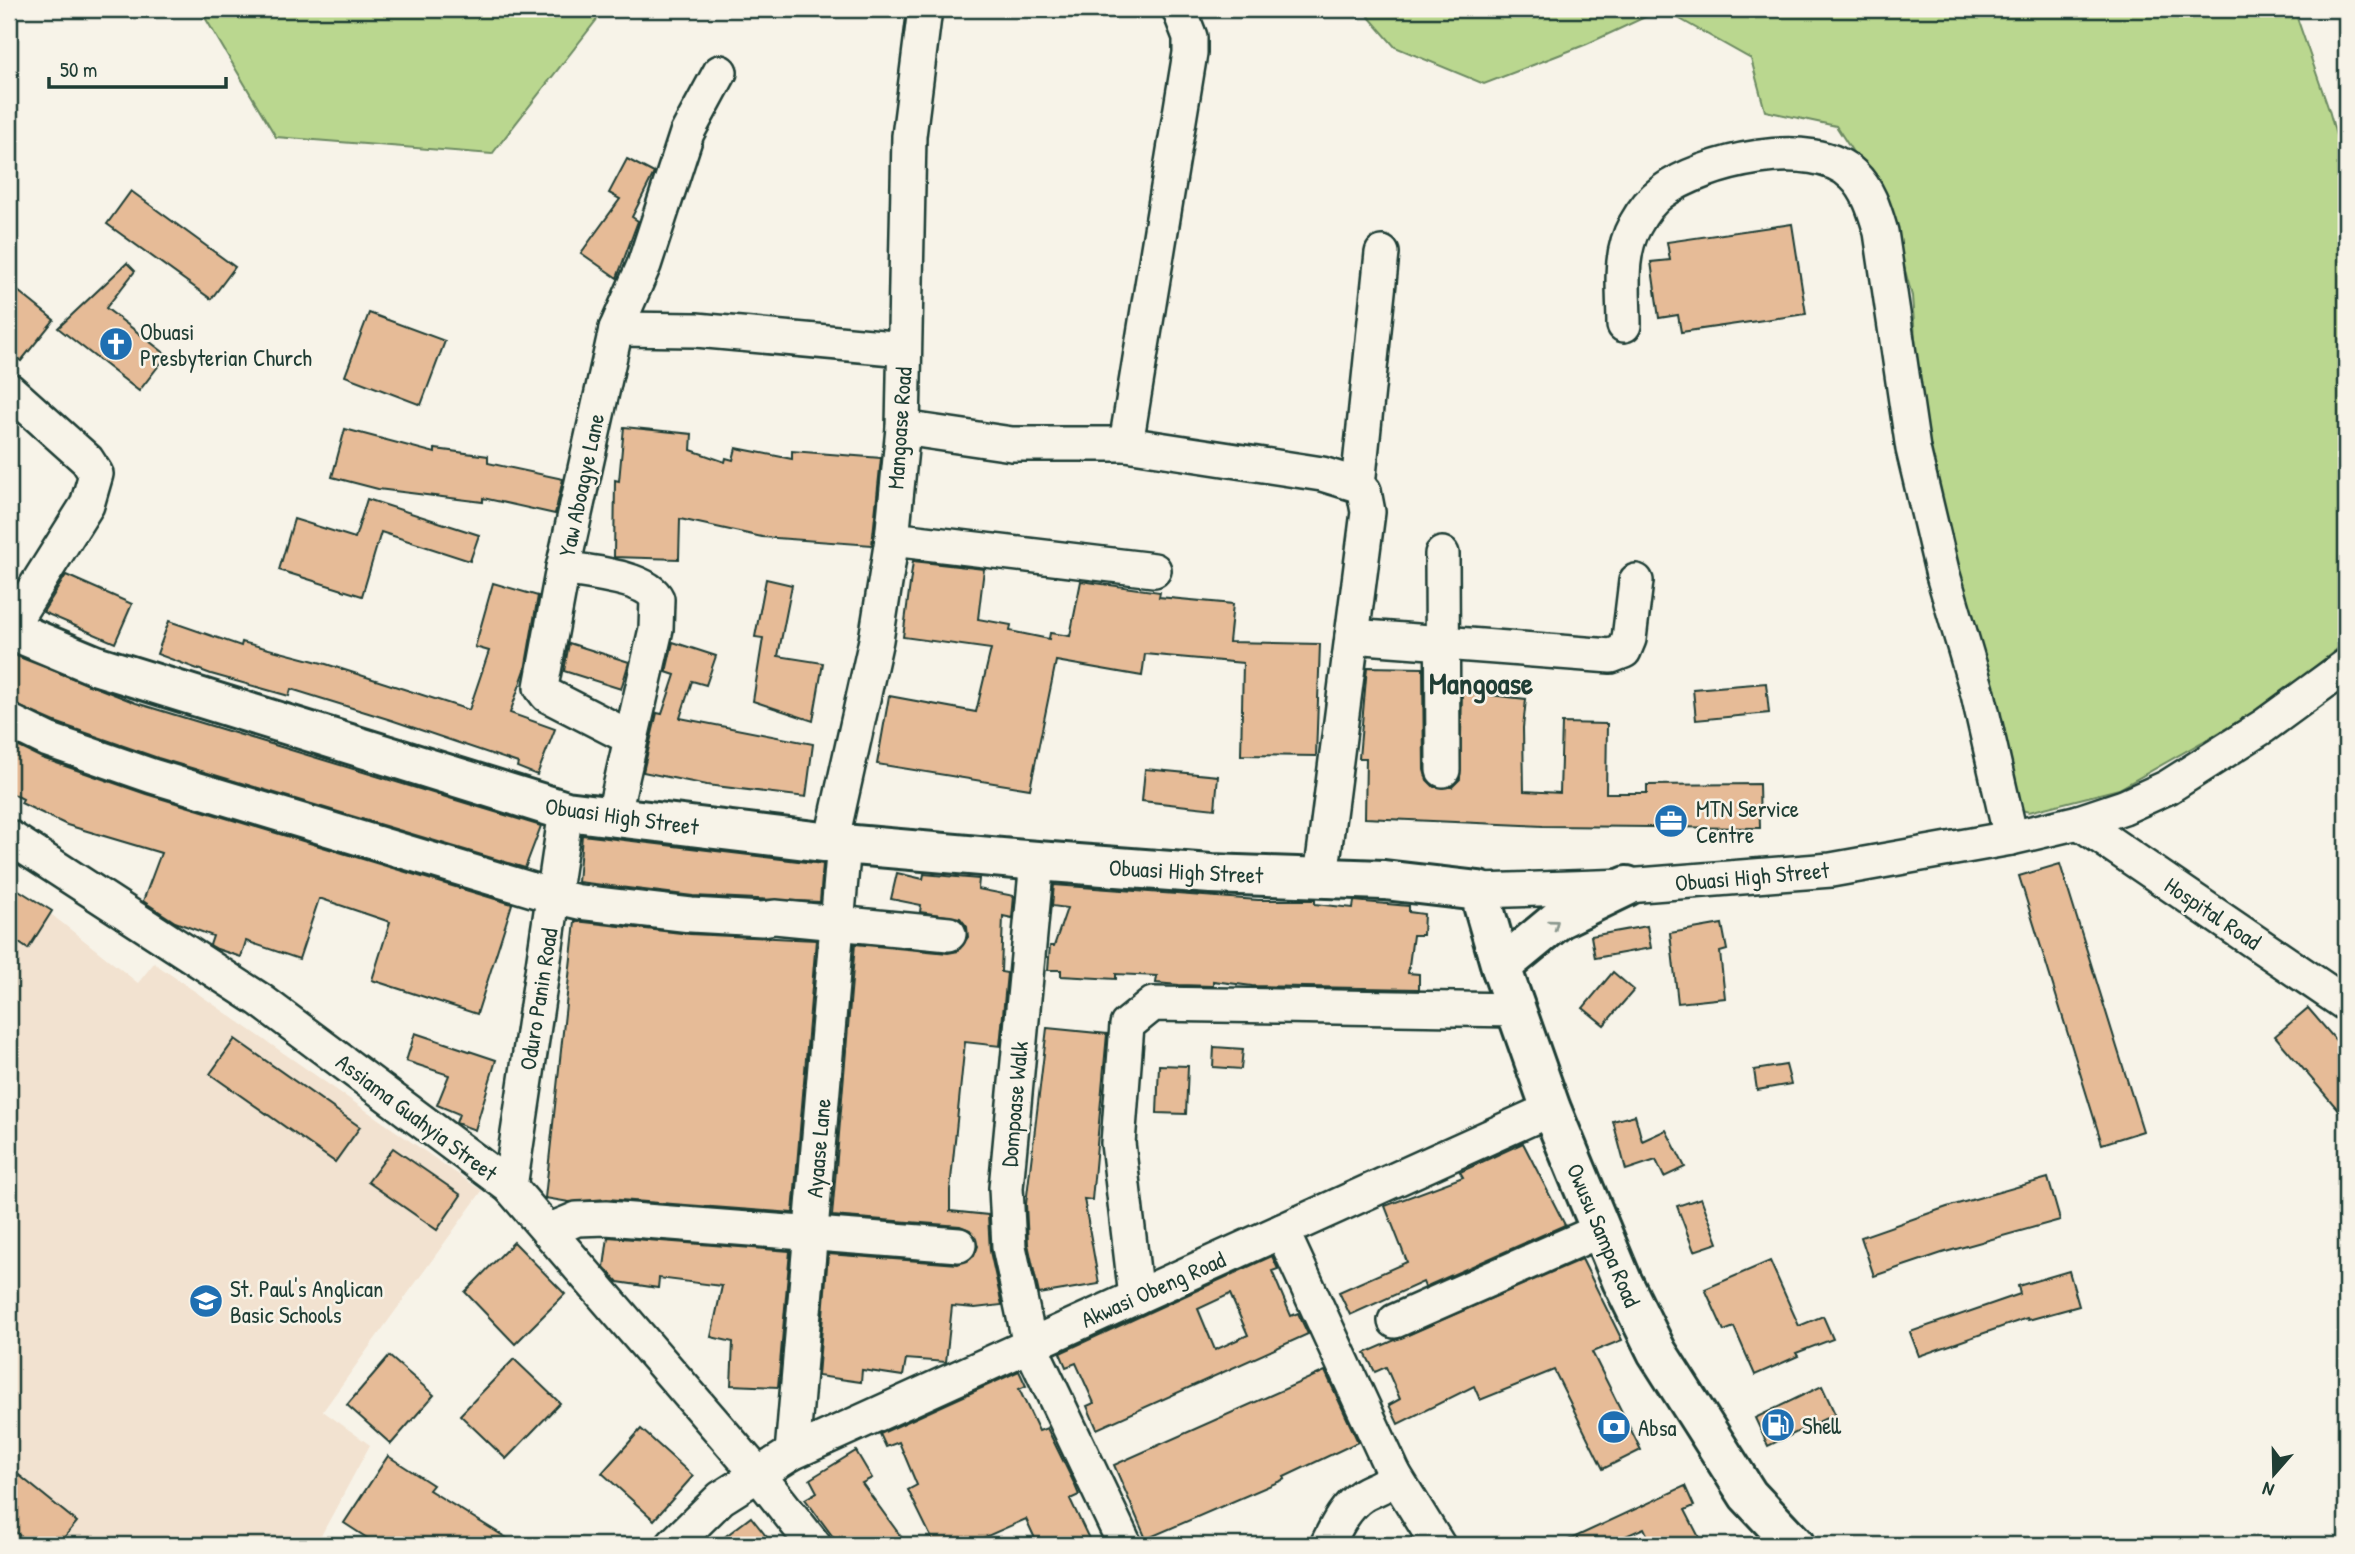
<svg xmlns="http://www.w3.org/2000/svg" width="2355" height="1554" font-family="'Patrick Hand',sans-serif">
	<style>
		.built { fill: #f2e2d0 }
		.green { fill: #bad78f; stroke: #6c8a62; stroke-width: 2 }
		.building { fill: #e6bb97; stroke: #1f3d34; stroke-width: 2; fill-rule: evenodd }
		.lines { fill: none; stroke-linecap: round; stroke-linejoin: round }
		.minor-casing { stroke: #1f3d34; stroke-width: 38 }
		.major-casing { stroke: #1f3d34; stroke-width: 44 }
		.minor { stroke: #f7f3e8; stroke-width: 33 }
		.major { stroke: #f7f3e8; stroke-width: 38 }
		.oneway { stroke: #8b988e }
		.labels { text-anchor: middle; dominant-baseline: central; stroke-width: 5; stroke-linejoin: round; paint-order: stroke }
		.poi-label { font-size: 23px; fill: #1f3d34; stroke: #f7f3e8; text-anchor: start }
		.street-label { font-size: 23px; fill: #1f3d34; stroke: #f7f3e8 }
		.district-label { font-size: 30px; font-weight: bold; fill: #1f3d34; stroke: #f7f3e8 }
	</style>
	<rect width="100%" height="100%" fill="#f7f3e8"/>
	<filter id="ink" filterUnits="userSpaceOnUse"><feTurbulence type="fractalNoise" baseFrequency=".0143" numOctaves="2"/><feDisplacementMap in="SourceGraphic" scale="14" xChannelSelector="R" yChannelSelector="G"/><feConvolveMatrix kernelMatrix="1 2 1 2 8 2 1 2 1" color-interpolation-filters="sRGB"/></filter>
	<g filter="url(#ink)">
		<!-- built -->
		<polygon class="built" points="9,881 138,983 154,963 482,1191 323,1411 370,1445 316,1545 9,1545"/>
		<!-- green -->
		<g class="green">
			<polygon points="200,9 605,9 492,154 276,137"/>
			<polygon points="1362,9 2294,9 2329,110 2346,172 2346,642 2264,707 2119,789 2029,812 2018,809 1920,407 1912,296 1887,205 1836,126 1765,111 1751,59 1662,9 1587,44 1484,84 1395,47"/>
		</g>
		<!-- building -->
		<g class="building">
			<polygon points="627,159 654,173 632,217 638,221 617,278 581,253 620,199 609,193"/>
			<polygon points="131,191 235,267 211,299 107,224"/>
			<polygon points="1792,224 1806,314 1681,332 1678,315 1659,318 1651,262 1670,260 1667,242"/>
			<polygon points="127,263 135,271 106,308 167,355 139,391 58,328"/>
			<polygon points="9,287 17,293 18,291 54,320 21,361 9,352"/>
			<polygon points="369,313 445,341 421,405 345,376"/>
			<polygon points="624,427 692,434 691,450 725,462 726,458 733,460 736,448 792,459 792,451 881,458 872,545 762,537 680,519 679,559 614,557 615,480 619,481"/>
			<polygon points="345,429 435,453 435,449 488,456 488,463 563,479 555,514 483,498 483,502 378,489 332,477"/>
			<polygon points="367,499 479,535 470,561 381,532 362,596 279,570 294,519 355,538"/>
			<polygon points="913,561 984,569 978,619 1011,625 1010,631 1049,639 1050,633 1070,636 1081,581 1160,592 1159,597 1233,604 1229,642 1320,644 1316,756 1241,755 1243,663 1145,654 1142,676 1056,661 1030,789 877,764 889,696 976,712 991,649 903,637"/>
			<polygon points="66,575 132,604 115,643 43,612"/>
			<polygon points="766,579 792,585 778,656 823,663 813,721 753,701 763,638 755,637"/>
			<polygon points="493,583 538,596 525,670 510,713 555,729 537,775 517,767 518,763 391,720 291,689 289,696 211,674 157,654 169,621 241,646 242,642 326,664 469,710 489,651 475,647"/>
			<polygon points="673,642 716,656 706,685 692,681 680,718 813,744 806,797 707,785 643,772 657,713 662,714 675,675 666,672"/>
			<polygon points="569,643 629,662 621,689 564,671"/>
			<polygon points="9,653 136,703 541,826 525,868 158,758 55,722 9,702"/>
			<polygon points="1367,667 1423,668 1424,770 1427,780 1434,787 1452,787 1460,779 1462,692 1526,699 1523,728 1524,791 1560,793 1562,723 1607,724 1606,793 1647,793 1647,785 1759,784 1760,828 1543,826 1365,818 1366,758 1359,758"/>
			<polygon points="1766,683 1769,713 1696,720 1693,689"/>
			<polygon points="9,742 42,758 146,794 512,904 477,1014 372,980 390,922 322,899 319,899 299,959 246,941 241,957 217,949 210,945 213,936 175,922 143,901 161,853 67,825 21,803 23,799 9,792"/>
			<polygon points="1145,769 1218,776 1215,809 1142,801"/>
			<polygon points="582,835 823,864 820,902 693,896 578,882"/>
			<polygon points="2060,864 2143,1131 2102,1144 2019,876"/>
			<polygon points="897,873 923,879 924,874 979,879 978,889 1014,896 1012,918 1003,916 1001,972 1007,973 1000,1046 965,1042 950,1190 950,1211 988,1215 990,1251 1002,1305 975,1308 952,1306 946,1362 906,1359 903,1376 862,1370 861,1382 818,1376 828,1254 958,1264 974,1256 978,1246 970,1230 960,1226 832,1216 855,944 948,953 958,951 968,937 967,927 960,918 920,912 921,905 891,899"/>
			<polygon points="9,884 52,911 28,949 9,936"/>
			<polygon points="1054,885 1258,900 1315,900 1315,904 1353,908 1354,901 1409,906 1409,912 1424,914 1423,935 1413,935 1408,973 1419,974 1419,989 1252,986 1213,981 1213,986 1179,985 1156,983 1157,976 1116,974 1116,979 1061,976 1061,970 1048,970 1050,946 1054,946 1067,908 1052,906"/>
			<polygon points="575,921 690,934 816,940 793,1213 607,1199 569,1202 545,1198"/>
			<polygon points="1722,924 1727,950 1720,952 1725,998 1678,1003 1670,933"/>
			<polygon points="1647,926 1651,948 1595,958 1591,936"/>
			<polygon points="1613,972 1634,990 1604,1025 1583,1008"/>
			<polygon points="2308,1008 2346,1052 2346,1119 2275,1036"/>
			<polygon points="1047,1028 1107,1034 1092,1200 1084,1199 1099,1284 1039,1294 1028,1244 1026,1204"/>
			<polygon points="415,1033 496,1060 475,1130 456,1123 459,1114 437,1105 449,1075 406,1061"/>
			<polygon points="235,1039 360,1127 335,1162 210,1074"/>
			<polygon points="1214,1047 1243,1049 1241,1069 1213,1067"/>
			<polygon points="1159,1065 1188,1066 1186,1114 1157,1113"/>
			<polygon points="1786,1065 1791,1084 1757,1090 1754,1070"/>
			<polygon points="1635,1115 1642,1141 1666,1130 1685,1167 1664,1177 1656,1160 1626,1170 1613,1121"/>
			<polygon points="1523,1143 1565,1225 1425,1287 1423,1282 1350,1315 1339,1292 1407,1262 1385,1206 1463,1177 1460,1172"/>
			<polygon points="393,1148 461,1195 437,1230 368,1182"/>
			<polygon points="2048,1178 2060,1220 1942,1253 1874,1276 1861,1237 1947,1207"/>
			<polygon points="1701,1198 1718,1243 1694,1251 1677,1206"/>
			<polygon points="608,1237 790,1251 778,1387 731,1385 733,1342 711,1337 722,1286 659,1278 658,1288 618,1282 604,1267"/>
			<polygon points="514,1242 565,1294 515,1344 465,1292"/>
			<path d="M1272,1256l6,13 -6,2 19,45 7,-3 10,21 -211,95 -10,-23 7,-3 -18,-40 -10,4 -6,-14zM1230,1294l18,41 -33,15 -17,-41z"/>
			<polygon points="1582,1259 1622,1340 1592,1352 1641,1450 1603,1469 1554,1370 1480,1400 1474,1386 1398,1424 1389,1405 1400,1399 1386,1367 1375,1372 1365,1353"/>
			<polygon points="1770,1261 1799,1326 1823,1316 1833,1339 1796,1353 1798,1356 1755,1375 1734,1327 1724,1331 1705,1289"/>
			<polygon points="2069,1271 2079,1306 2028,1320 2027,1318 1919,1356 1910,1332 2020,1294 2018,1286"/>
			<polygon points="389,1356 434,1395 391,1444 347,1405"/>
			<polygon points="514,1359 560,1403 506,1459 460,1415"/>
			<polygon points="1019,1371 1026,1386 1019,1389 1039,1431 1047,1428 1074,1483 1079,1495 1070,1499 1092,1545 1038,1545 1026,1519 967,1545 935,1545 908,1490 917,1485 899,1442 886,1447 880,1434"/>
			<polygon points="1325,1371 1358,1442 1284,1477 1285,1479 1146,1539 1114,1465"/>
			<polygon points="1822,1386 1835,1414 1768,1446 1755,1418"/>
			<polygon points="641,1429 693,1476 654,1520 602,1473"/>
			<polygon points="856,1451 872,1478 862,1483 907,1545 839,1545 805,1499 817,1492 810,1479"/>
			<polygon points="388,1456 433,1485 429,1490 518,1545 378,1545 344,1523"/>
			<polygon points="9,1467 77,1522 58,1545 32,1545 9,1527"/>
			<polygon points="1685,1486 1694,1506 1685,1510 1703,1545 1652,1545 1644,1528 1605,1545 1558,1545"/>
			<polygon points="751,1517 773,1545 714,1545"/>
		</g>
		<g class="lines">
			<!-- minor casing -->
			<g class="minor-casing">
				<g id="minor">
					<path d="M1624,325c0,-33 -6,-70 11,-100 6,-11 16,-25 27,-33 40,-30 151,-57 191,-17 16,15 22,37 28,57l32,217 30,126 35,119 33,144"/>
					<polyline points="616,329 696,330 904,349"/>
					<polyline points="9,390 87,460 96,474 87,505 9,629"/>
					<polyline points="903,428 1012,444 1126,444 1322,474 1358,485 1364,491 1368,512 1321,877"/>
					<polyline points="1126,444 1190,53 1190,37 1179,9"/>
					<polyline points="1358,485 1382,253"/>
					<polyline points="892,539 1154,570"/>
					<polyline points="1442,554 1443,770"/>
					<polyline points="563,568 541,687 547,695 631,738"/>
					<polyline points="1352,636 1611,656 1624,651 1629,639 1636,581"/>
					<polyline points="9,721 48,740 152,776 553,896 579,902 691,915 762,919 775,917 949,934"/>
					<path d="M613,818l43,-189 1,-30c-10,-22 -72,-27 -94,-31l53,-239 28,-64 43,-132 33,-61"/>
					<polyline points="2079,822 2346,1004"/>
					<polyline points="9,837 260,1000 510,1187 757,1473 814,1545"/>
					<polyline points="831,843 876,640 892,539 903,428 909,136 925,9"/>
					<polyline points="1037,861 1006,1188 1009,1247 1030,1345 1125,1545"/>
					<polyline points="1479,891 1627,886 1831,870 2011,838 2079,822 2124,807 2168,787 2264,726 2346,666"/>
					<polyline points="510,1187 566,811"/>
					<polyline points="548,1231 577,1219 606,1218 959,1245"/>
					<path d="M1282,1231l112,243c-8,13 -19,14 -31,21 -18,12 -27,32 -36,50"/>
					<polyline points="1136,1297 1118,1143 1127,1025 1153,1004 1516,1010"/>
					<polyline points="1395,1321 1599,1231"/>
					<polyline points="792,1453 844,843"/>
					<polyline points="1394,1474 1438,1545"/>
					<polyline points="673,1545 721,1498 792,1453 1551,1109"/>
				</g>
			</g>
			<!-- major casing -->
			<g class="major-casing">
				<g id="major">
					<polyline points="9,629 95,665 566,811 831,843 1037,861 1211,874 1384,880 1479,891 1501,967 1551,1109 1622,1281 1657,1352 1748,1495 1795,1545"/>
					<polyline points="1501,967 1559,919 1627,886"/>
				</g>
			</g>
			<!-- minor -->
			<use href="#minor" class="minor"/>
			<!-- major -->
			<use href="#major" class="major"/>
		</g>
		<!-- one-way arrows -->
		<defs><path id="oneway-chevron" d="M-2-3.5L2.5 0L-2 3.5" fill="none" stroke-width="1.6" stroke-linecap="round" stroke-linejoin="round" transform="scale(1.75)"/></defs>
		<use class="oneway" href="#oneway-chevron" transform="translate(1554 924) rotate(-37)"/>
	</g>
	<!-- icons -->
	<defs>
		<g id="church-disc" transform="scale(1.75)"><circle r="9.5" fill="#1f6fb2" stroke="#f7f3e8"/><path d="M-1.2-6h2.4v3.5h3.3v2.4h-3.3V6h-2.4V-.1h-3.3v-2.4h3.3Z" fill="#fff"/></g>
		<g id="office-disc" transform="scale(1.75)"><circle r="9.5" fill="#1f6fb2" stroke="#f7f3e8"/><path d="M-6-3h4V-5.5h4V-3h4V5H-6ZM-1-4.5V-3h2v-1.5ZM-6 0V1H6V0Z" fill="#fff"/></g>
		<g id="school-disc" transform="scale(1.75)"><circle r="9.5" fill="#1f6fb2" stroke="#f7f3e8"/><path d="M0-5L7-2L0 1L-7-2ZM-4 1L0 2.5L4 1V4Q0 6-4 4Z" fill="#fff"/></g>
		<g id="fuel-disc" transform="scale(1.75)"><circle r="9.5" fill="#1f6fb2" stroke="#f7f3e8"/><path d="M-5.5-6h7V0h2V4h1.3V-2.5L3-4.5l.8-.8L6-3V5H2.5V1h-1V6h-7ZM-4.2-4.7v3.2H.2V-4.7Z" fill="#fff"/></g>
		<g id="bank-disc" transform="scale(1.75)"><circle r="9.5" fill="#1f6fb2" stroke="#f7f3e8"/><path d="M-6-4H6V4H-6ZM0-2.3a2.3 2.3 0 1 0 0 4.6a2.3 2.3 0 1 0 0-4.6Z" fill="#fff"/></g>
	</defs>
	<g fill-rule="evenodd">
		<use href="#church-disc" x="116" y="344"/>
		<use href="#office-disc" x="1671" y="821"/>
		<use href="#school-disc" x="206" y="1301"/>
		<use href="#fuel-disc" x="1778" y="1425"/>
		<use href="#bank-disc" x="1614" y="1427"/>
	</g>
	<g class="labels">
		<!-- poi labels -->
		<g class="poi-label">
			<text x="140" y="331">Obuasi<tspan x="140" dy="26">Presbyterian Church</tspan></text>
			<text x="1696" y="808">MTN Service<tspan x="1696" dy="26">Centre</tspan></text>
			<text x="230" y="1288">St. Paul's Anglican<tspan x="230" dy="26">Basic Schools</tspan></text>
			<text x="1802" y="1425">Shell</text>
			<text x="1638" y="1427">Absa</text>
		</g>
		<!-- street labels -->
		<g class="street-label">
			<text transform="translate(899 428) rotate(-86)">Mangoase Road</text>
			<text transform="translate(581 485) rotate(-78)">Yaw Aboagye Lane</text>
			<text transform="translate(622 816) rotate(8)">Obuasi High Street</text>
			<text transform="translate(1186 871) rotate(3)">Obuasi High Street</text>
			<text transform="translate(1752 876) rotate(-5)">Obuasi High Street</text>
			<text transform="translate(2213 913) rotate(34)">Hospital Road</text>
			<text transform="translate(538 999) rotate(-81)">Oduro Panin Road</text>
			<text transform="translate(1014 1104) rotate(-85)">Dompoase Walk</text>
			<text transform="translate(417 1117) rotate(37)">Assiama Guahyia Street</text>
			<text transform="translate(818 1148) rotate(-85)">Ayaase Lane</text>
			<text transform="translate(1604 1235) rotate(67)">Owusu Sampa Road</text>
			<text transform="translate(1153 1289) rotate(-24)">Akwasi Obeng Road</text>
		</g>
		<!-- district labels -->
		<g class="district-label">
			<text x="1481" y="683">Mangoase</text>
		</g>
	</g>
	<!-- margin -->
	<rect width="2355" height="1554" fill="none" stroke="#f7f3e8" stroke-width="35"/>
	<rect x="18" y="18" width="2320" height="1519" fill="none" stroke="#1f3d34" stroke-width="2.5" filter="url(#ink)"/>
	<!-- north arrow -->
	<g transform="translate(2274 1474) rotate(200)" stroke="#f7f3e8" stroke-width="5" paint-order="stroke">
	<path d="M0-5L12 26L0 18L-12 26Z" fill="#1f3d34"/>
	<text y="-10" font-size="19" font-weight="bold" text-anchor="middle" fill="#1f3d34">N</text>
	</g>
	<!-- scale -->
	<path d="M49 77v10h177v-10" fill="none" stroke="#1f3d34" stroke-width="3.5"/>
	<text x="60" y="77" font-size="21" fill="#1f3d34" stroke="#f7f3e8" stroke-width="5" paint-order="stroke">50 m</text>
</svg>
